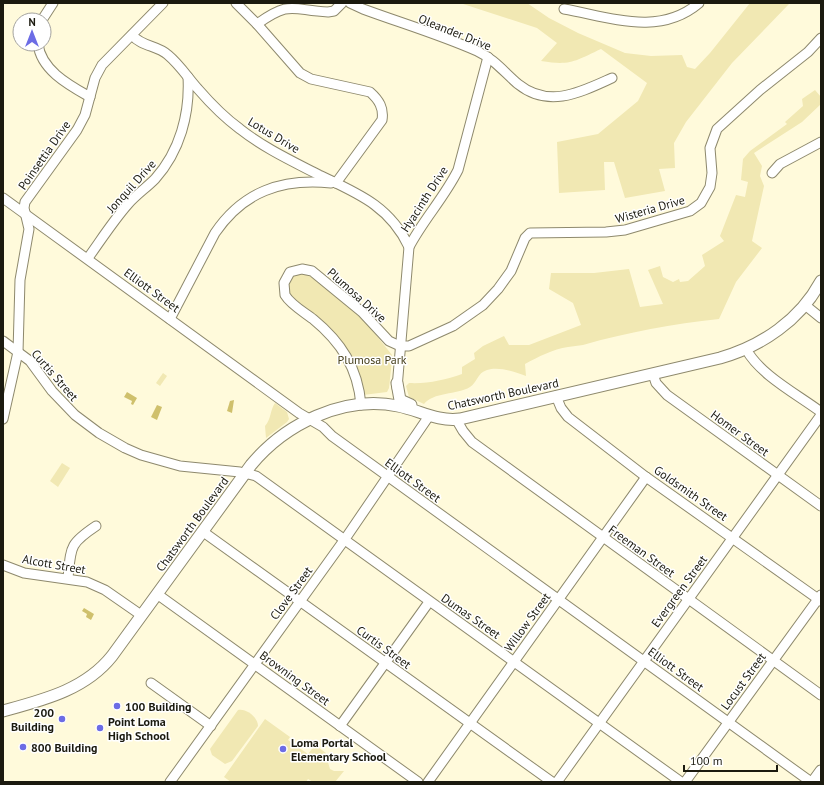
<svg xmlns="http://www.w3.org/2000/svg" width="824" height="785" font-family="'PT Sans',sans-serif">
	<style>
		.green { fill: #f1e8b3 }
		.water { fill: #cfc06c }
		.lines { fill: none; stroke-linecap: round; stroke-linejoin: round }
		.minor-casing { stroke: #8e896d; stroke-width: 11 }
		.major-casing { stroke: #8e896d; stroke-width: 13 }
		.minor { stroke: #fff; stroke-width: 9 }
		.major { stroke: #fff; stroke-width: 11 }
		.poi-dot { fill: #6c6ce5; stroke: #fff; stroke-width: 1.5 }
		.labels { text-anchor: middle; dominant-baseline: central; stroke-width: 3; stroke-linejoin: round; paint-order: stroke }
		.street-label { font-size: 12px; fill: #1b1a0f; stroke: #fff }
		.park-label { font-size: 12px; fill: #453e1a; stroke: #fff }
		.poi-label { font-size: 12px; font-weight: bold; fill: #1b1a0f; stroke: #fff; text-anchor: start }
	</style>
	<rect width="100%" height="100%" fill="#fffadb"/>
	<!-- green -->
	<g class="green">
		<path d="M460,3h67l22,15 29,15 47,20 26,3 31,-1 5,12 8,2 15,-16 40,-50 39,1 -57,59 -46,59 -12,21 1,25 -16,1 6,22 -40,7 -11,-36h-10l1,28 -46,3 -2,-51 41,-8 40,-33 9,-18 -46,-34c-26,12 -30,17 -60,12l16,-18 -20,-15z"/>
		<path d="M815,90l6,7v7l-19,18 -48,31 8,13 -2,10 4,10 -12,55 10,7 -26,34 -17,37c-46,5 -91,13 -136,26 -5,1 -10,1 -15,2 -15,2 -30,10 -43,17l1,12c-11,-4 -27,-10 -39,-6 -10,3 -10,13 -17,17 -13,8 -37,5 -46,17l-15,-7 -3,-11 3,-3c18,1 36,-3 53,-9v-7l13,-8 -1,-6 9,-7 21,-10 5,9h20l52,-20 -8,-22 -24,-14 2,-16h43l35,-4 11,38 23,-3 -15,-34 12,-4 3,11 10,5 6,-3 1,3 8,-1 17,-15 -3,-11 22,-14 -4,-5 16,-41 9,2 3,-15 -7,-2 2,-21 7,-8 37,-27 -2,-2 18,-16 -1,-7z"/>
		<path d="M297,273l10,1 41,31 20,20 24,30 -1,2 1,3 -3,28 -2,4 -24,3 -7,-29 -8,-15 -41,-42 -18,-15c-1,-11 -1,-16 8,-21z"/>
		<polygon points="163,373 167,376 160,386 156,383"/>
		<path d="M275,403l12,9 2,7 -2,3 -21,16 -1,-12c6,-6 5,-16 10,-23z"/>
		<polygon points="62,463 70,468 58,487 50,481"/>
		<path d="M238,710c8,-2 20,7 20,16l-26,35 -7,3 -13,-9 -2,-6z"/>
		<polygon points="265,719 290,737 288,740 308,754 315,745 326,753 323,758 327,759 330,769 334,771 344,771 335,782 313,782 308,779 306,782 231,782 224,777"/>
	</g>
	<!-- water -->
	<g class="water">
		<polygon points="127,392 137,398 133,405 131,404 132,401 124,397"/>
		<polygon points="234,400 232,413 227,411 230,401"/>
		<polygon points="157,405 162,407 157,420 151,417"/>
		<polygon points="84,608 94,614 91,620 86,617 87,614 82,611"/>
	</g>
	<g class="lines">
		<!-- minor casing -->
		<g class="minor-casing">
			<g id="minor">
				<path d="M236,3l21,21 43,49 11,6 59,13c9,8 14,16 12,28l-46,63"/>
				<path d="M350,3l13,6c38,14 78,26 114,42 17,8 27,21 41,33 31,25 63,8 94,-6"/>
				<path d="M564,9c46,8 95,28 135,-6"/>
				<polyline points="42,20 53,3"/>
				<path d="M257,24c34,-24 34,-14 71,-12l6,-1 8,-8"/>
				<path d="M132,35c10,12 25,10 36,20 12,10 20,23 30,34 13,15 27,29 42,40 24,19 52,32 79,46 38,18 71,31 90,72"/>
				<path d="M38,44c3,26 31,41 52,53"/>
				<polyline points="772,173 780,164 821,142"/>
				<polyline points="3,198 299,413 323,427 332,436 811,782"/>
				<path d="M88,258c13,-18 25,-37 40,-54 8,-9 18,-16 27,-25 25,-28 35,-65 33,-102"/>
				<polyline points="805,305 821,318"/>
				<path d="M170,319l45,-86c28,-41 66,-55 116,-50"/>
				<polyline points="3,341 30,361 52,391 75,415 99,433 125,448 141,455 180,466 240,472 256,476 681,782"/>
				<path d="M746,349c14,26 51,45 75,63"/>
				<polyline points="653,374 656,383 667,395 821,506"/>
				<path d="M397,388l12,-141c14,-27 35,-49 49,-77l30,-113"/>
				<polyline points="556,396 561,408 568,417 646,477 821,601"/>
				<path d="M361,405c-3,-37 -20,-63 -48,-86 -9,-7 -22,-14 -28,-24l-1,-12 6,-11 12,-3 10,2 50,41 27,29 11,5h9l44,-20 30,-21 15,-16 13,-18 14,-33 5,-5 76,-1 19,-2 65,-19 11,-8 9,-16 2,-14 -2,-25 7,-19 43,-39 48,-38 13,-14"/>
				<polyline points="3,419 18,352 20,280 29,229 24,208 25,202 77,130 85,115 95,78 102,65 163,3"/>
				<polyline points="456,419 463,431 472,442 821,695"/>
				<polyline points="202,531 552,782"/>
				<polyline points="3,565 24,573 87,582 105,590 141,615"/>
				<path d="M68,578c3,-31 1,-34 28,-52"/>
				<polyline points="157,594 418,782"/>
				<polyline points="151,683 211,726"/>
				<polyline points="340,726 429,602"/>
				<polyline points="170,782 345,539 429,416"/>
				<polyline points="428,782 646,477"/>
				<polyline points="557,782 821,415"/>
				<polyline points="685,782 821,595"/>
			</g>
		</g>
		<!-- major casing -->
		<g class="major-casing">
			<g id="major">
				<polyline points="397,383 400,400 411,405"/>
				<path d="M3,711c40,-11 82,-21 109,-55l139,-191c34,-41 92,-70 147,-59 21,4 39,16 62,13l260,-61c42,-12 80,-38 101,-77"/>
				<polyline points="813,782 821,771"/>
			</g>
		</g>
		<!-- minor -->
		<use href="#minor" class="minor"/>
		<!-- major -->
		<use href="#major" class="major"/>
	</g>
	<!-- markers -->
	<g class="poi-dot">
		<circle cx="117" cy="706" r="4"/>
		<circle cx="62" cy="719" r="4"/>
		<circle cx="100" cy="728" r="4"/>
		<circle cx="23" cy="747" r="4"/>
		<circle cx="283" cy="749" r="4"/>
	</g>
	<g class="labels">
		<!-- street labels -->
		<g class="street-label">
			<text transform="translate(455 32) rotate(22)">Oleander Drive</text>
			<text transform="translate(274 135) rotate(31)">Lotus Drive</text>
			<text transform="translate(44 155) rotate(-55)">Poinsettia Drive</text>
			<text transform="translate(131 186) rotate(-48)">Jonquil Drive</text>
			<text transform="translate(424 199) rotate(-57)">Hyacinth Drive</text>
			<text transform="translate(650 209) rotate(-16)">Wisteria Drive</text>
			<text transform="translate(152 290) rotate(36)">Elliott Street</text>
			<text transform="translate(357 295) rotate(42)">Plumosa Drive</text>
			<text transform="translate(55 375) rotate(49)">Curtis Street</text>
			<text transform="translate(503 394) rotate(-12)">Chatsworth Boulevard</text>
			<text transform="translate(740 433) rotate(36)">Homer Street</text>
			<text transform="translate(413 480) rotate(36)">Elliott Street</text>
			<text transform="translate(691 493) rotate(35)">Goldsmith Street</text>
			<text transform="translate(192 524) rotate(-54)">Chatsworth Boulevard</text>
			<text transform="translate(642 551) rotate(36)">Freeman Street</text>
			<text transform="translate(54 564) rotate(10)">Alcott Street</text>
			<text transform="translate(679 591) rotate(-54)">Evergreen Street</text>
			<text transform="translate(291 593) rotate(-54)">Clove Street</text>
			<text transform="translate(471 616) rotate(35)">Dumas Street</text>
			<text transform="translate(527 622) rotate(-54)">Willow Street</text>
			<text transform="translate(384 647) rotate(36)">Curtis Street</text>
			<text transform="translate(676 669) rotate(36)">Elliott Street</text>
			<text transform="translate(295 678) rotate(36)">Browning Street</text>
			<text transform="translate(743 681) rotate(-54)">Locust Street</text>
		</g>
		<!-- park labels -->
		<g class="park-label">
			<text x="372" y="359">Plumosa Park</text>
		</g>
		<!-- poi labels -->
		<g class="poi-label">
			<text x="125" y="706">100 Building</text>
			<text x="54" y="712" text-anchor="end">200<tspan x="54" dy="14">Building</tspan></text>
			<text x="108" y="721">Point Loma<tspan x="108" dy="14">High School</tspan></text>
			<text x="291" y="742">Loma Portal<tspan x="291" dy="14">Elementary School</tspan></text>
			<text x="31" y="747">800 Building</text>
		</g>
	</g>
	<!-- border -->
	<rect width="824" height="785" fill="none" stroke="#1b1a0f" stroke-width="8"/>
	<!-- north arrow -->
	<g transform="translate(32 32)"><circle r="19" fill="#ffffff" stroke="#a4a39f"/>
	<path d="M0-3L7 15L0 10L-7 15Z" fill="#6c6ce5"/>
	<text y="-6" font-size="11" font-weight="bold" text-anchor="middle" fill="#1b1a0f">N</text>
	</g>
	<!-- scale -->
	<path d="M684 765v6h93v-6" fill="none" stroke="#1b1a0f" stroke-width="2"/>
	<text x="690" y="765" font-size="12" fill="#1b1a0f" stroke="#ffffff" stroke-width="3" paint-order="stroke">100 m</text>
</svg>
